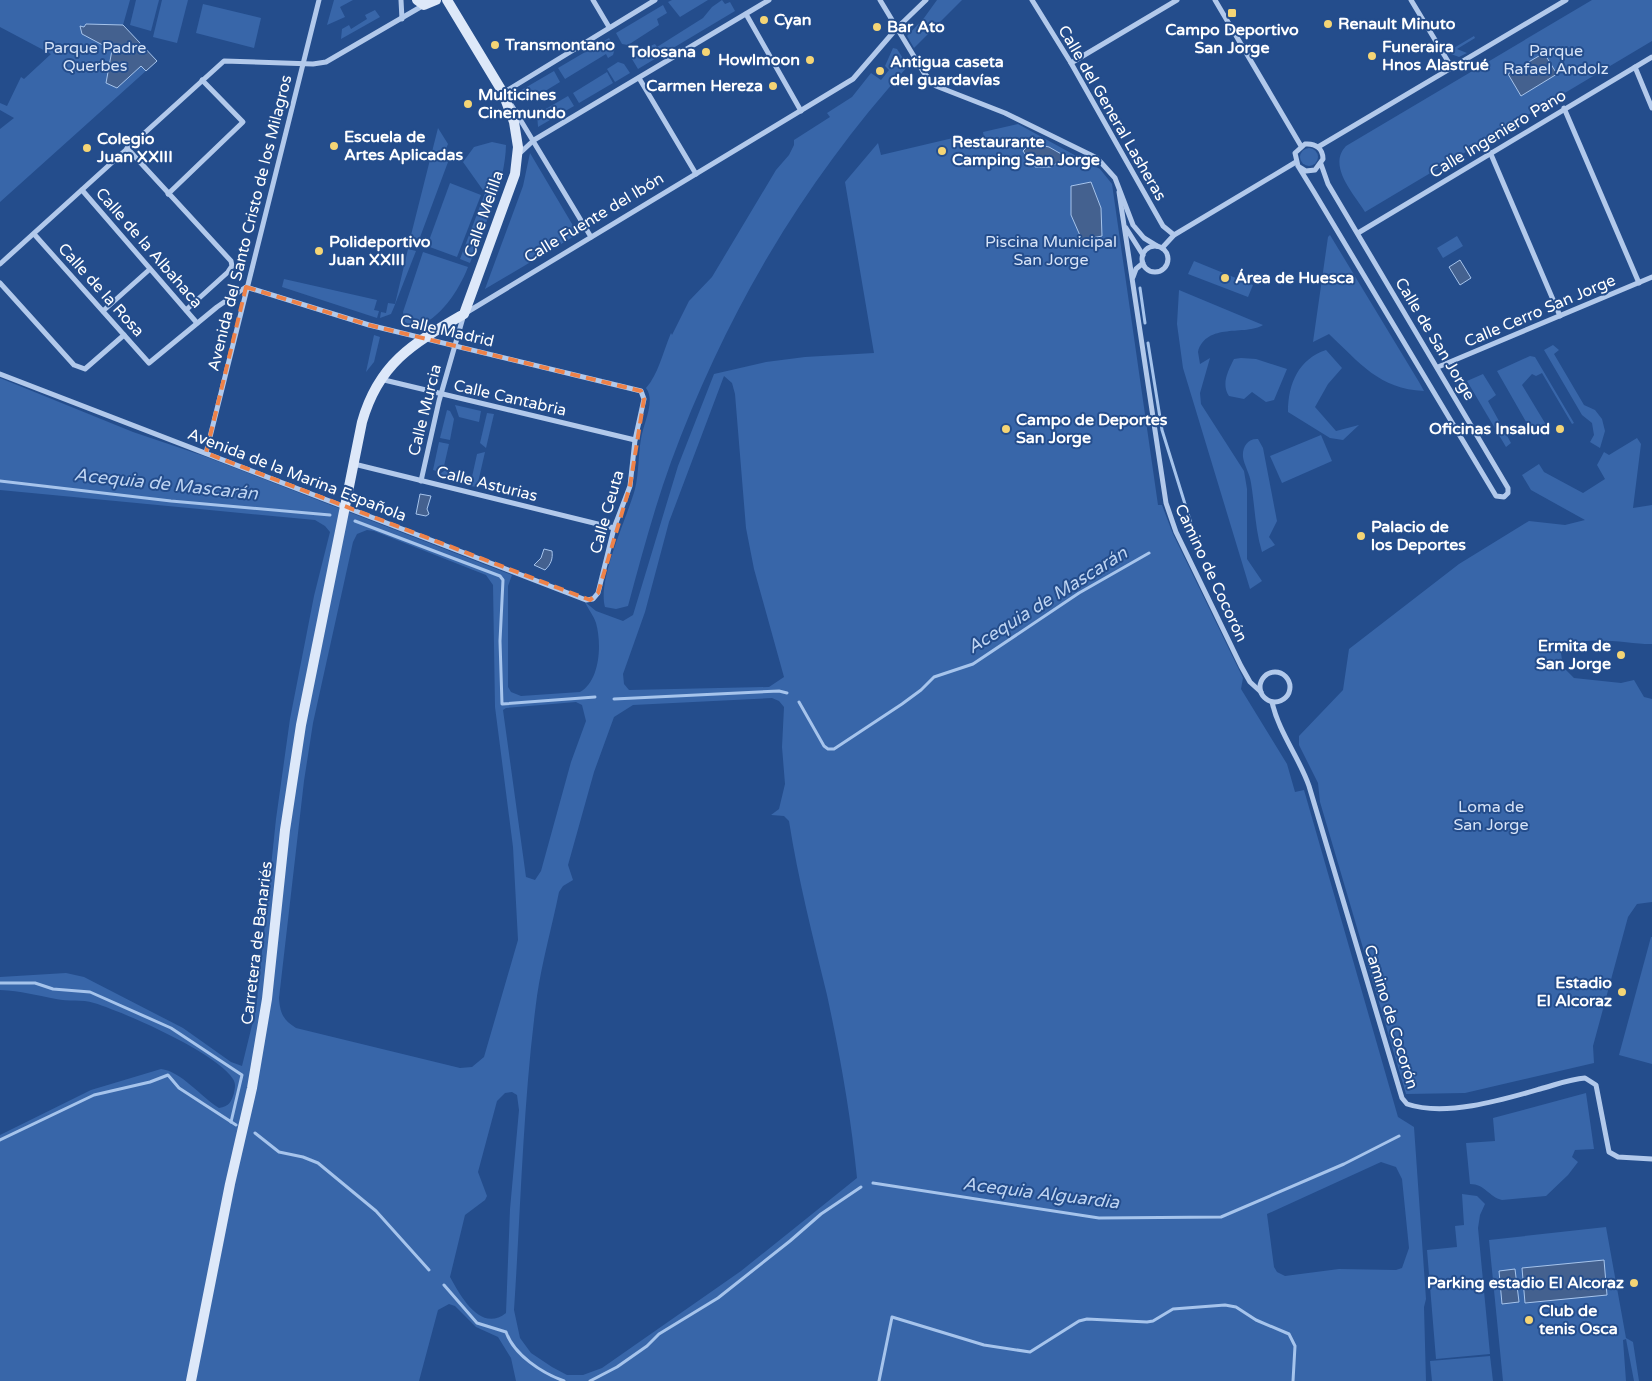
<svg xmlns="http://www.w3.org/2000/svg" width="1652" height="1381" font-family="'Varela Round',sans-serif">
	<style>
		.green { fill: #3866a9; fill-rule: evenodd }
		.water { fill: #44618f; stroke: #a6c4ec }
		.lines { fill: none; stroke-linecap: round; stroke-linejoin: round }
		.stream { stroke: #a6c4ec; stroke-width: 3 }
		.street { stroke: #b2c9eb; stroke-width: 5 }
		.secondary { stroke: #dde8f9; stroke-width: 10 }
		.marked { fill: none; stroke: #ee8249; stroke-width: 4; stroke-dasharray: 10 6; stroke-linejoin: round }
		.poi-dot { fill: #f5d575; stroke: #244d8c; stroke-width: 2 }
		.labels { text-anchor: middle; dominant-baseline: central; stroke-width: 4; stroke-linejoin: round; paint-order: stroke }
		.poi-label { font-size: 16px; font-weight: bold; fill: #fff; stroke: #244d8c; text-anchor: start }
		.park-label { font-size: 16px; fill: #d7e4f8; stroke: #244d8c }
		.street-label { font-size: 16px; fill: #fff; stroke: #244d8c }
		.water-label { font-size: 18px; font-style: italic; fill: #bed4f2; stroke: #244d8c }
	</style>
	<rect width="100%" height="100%" fill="#244d8c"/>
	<!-- green -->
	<g class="green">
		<polygon points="0,0 130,0 123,25 157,61 0,202 0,129 14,118 0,110 0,103 7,106 21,77 24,79 51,54 0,27"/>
		<polygon points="136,0 159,0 151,31 130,25"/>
		<polygon points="162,0 188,0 177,43 153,37"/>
		<polygon points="334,0 353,0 340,7 345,17 327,25"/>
		<polygon points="672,0 708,0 680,17 668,2"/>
		<polygon points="722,0 725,4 730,2 735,11 638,69 632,59 633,53 655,44 657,47 703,18 712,7"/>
		<polygon points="937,0 962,0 914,48 907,36 924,18"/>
		<path d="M1592,0h60v41l-287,171c-11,-18 -38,-46 -19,-66z"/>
		<polygon points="203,4 261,18 254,48 196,33"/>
		<polygon points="663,5 667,13 657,19 659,25 628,45 622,44 616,33"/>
		<polygon points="375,10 380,17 341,39 342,29 349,25 351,29 367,19 365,15"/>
		<polygon points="1474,36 1475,38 1457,49 1467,53 1459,57 1451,54 1448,43 1452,49"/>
		<polygon points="609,38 615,48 613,55 608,58 606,54 565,79 558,68"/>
		<path d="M893,48l4,1 11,17c-106,118 -182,247 -237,396 -17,47 -30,96 -43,144l-12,3 -11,-2c-8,-27 22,-89 30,-118 4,-16 3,-33 6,-50 2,-15 15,-38 5,-51 12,-13 17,-36 25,-55l1,2 17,-34 23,-24 64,-107 13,-15 5,-10v-5l36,-23 -3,-4 25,-16 19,-24 10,7 8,-10 -4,-4z"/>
		<polygon points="618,62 624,64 630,73 615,82 607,69"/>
		<polygon points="554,71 560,82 537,96 535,94 527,98 518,94 518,92"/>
		<polygon points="607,72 613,83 579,103 573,93"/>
		<polygon points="568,96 574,106 538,127 537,114"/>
		<path d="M1018,124l82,45 12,15 46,321h4l11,29 70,144 -2,11 46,75 8,28 9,-2 94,327 16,10 12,172 -2,8 2,74h-910l-5,-23 -13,-21 -22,-10 -21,-21 -6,-2 -11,6 -19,71h-419v-246l91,-45 70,-21c20,2 40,28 58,39 10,-2 12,-5 15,-15 1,-6 2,-9 -1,-14 -16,-26 -109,-67 -139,-76 -12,-4 -26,-1 -38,-4 -21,-4 -34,-8 -56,-9v-13l66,-4 18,4 99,51 48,34 11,4 14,-57 20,-190 14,-100 24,-123 16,-64 -5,-6 -10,-6 -315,-30v-112l133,54 71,24 308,119 -4,11v101l3,5 10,4 59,-4c20,-11 22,-48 16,-69 -2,-7 -8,-14 -11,-21l11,9 27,10 10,-6 45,-149 36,-92 52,-12 39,-5 69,-4 -29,-171 33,-39 3,12 72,-17 2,6 29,-7 -1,-5zM724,376l8,7 3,11 11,134 8,41 30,108 -15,10 -140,3 -5,-6 -1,-10 22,-62 24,-90zM367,530l7,1 112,44 7,10 2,122 18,140 5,93 -34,117 -12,10 -12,1 -164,-40c-13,-8 -16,-15 -17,-30l25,-217 9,-58 40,-181 4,-8zM772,698l7,3 5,6 -2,40 3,37 -6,25 -8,6 13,1 5,5c9,58 24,116 38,174 13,60 24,121 30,183l-116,93 -139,97 -19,7h-16l-15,-8 -21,-14 -11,-15 -6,-28c7,-105 9,-210 23,-314 5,-35 15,-69 22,-104l4,-6 10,-6 -5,-15 26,-93 20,-55 19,-12zM576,702l6,3 4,16 -15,41 -30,109 -6,9 -9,-3 -23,-167 3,-2zM512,1092l5,3 2,15 -9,99 -4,104c-25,20 -45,-16 -56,-36l15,-62 20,-15 2,-4 -9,-24 19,-71 8,-8zM1381,1162l15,5 6,12 7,69 -7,20 -6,2 -57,-1 -54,7 -8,-4 -3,-5 -7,-53z"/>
		<polygon points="438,128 448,144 444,153 448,162 419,240 411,235"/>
		<path d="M492,142l14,3c-1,41 -22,80 -36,118l-10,-4 25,-66 -22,-31 11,-15z"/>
		<circle cx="1309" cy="157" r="9"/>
		<polygon points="530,153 578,234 485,289 523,186"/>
		<polygon points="450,183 481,195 457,257 427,246"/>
		<path d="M1330,235l89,147 5,9c-45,-2 -64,-28 -95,-57l-16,8 15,-105z"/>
		<polygon points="1457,236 1463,246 1443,258 1437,248"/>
		<polygon points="408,249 416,251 394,307 391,314 380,318 381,312 386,313 388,303 395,304"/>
		<path d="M423,252l45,15c-9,23 -28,53 -53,60l-10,-5 -2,-10z"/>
		<polygon points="1194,261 1253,285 1248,297 1188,274"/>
		<polygon points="284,279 377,300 374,310 379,311 377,318 282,287"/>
		<path d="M1179,290l84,35c-17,11 -57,-3 -65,27l2,12 10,-6 -10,35 1,11 43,67 3,18v70l15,22 -12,8 -67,-221 -6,-44z"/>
		<polygon points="374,335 380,337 374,362 366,372"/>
		<polygon points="1553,345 1559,350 1554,354 1584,405 1595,410 1602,419 1605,431 1600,448 1590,442 1594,435 1592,423 1582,415 1544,350"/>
		<path d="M1326,350l16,18 -14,16 -13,23 21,24 23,-6 -16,15 -13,-2 -42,-26c0,-29 11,-53 38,-62z"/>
		<polygon points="1530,356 1535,357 1574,423 1572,424 1542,373 1536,376 1532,374 1522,385 1551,433 1533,434 1497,371"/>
		<path d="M1241,358l15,1 31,10 -13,31 -8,2 -14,-10 -8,7 -15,-3c-8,-12 -1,-25 5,-37z"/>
		<polygon points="1483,374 1496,395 1488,401 1511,443 1506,447 1467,381"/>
		<polygon points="455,405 481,411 479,422 459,417"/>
		<polygon points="447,410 450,411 454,419 450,440 440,438"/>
		<polygon points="487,413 494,414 486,448 480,443"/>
		<polygon points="1321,435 1332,461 1282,483 1270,456"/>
		<path d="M1637,438l4,6 -8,64 19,-3v139c-21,1 -78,-13 -91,9l2,14 11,11 47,5 13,-3 10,17 8,2v203l-15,2 -9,13 -35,129 1,17 -129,30 -59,1 -86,-292 -2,-19 -19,-38v-9l44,-46 6,-41 110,-85 70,-43 36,4 20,-5 -54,-30 -9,-15 17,-11 5,8 39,21 22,-14 -8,-14 7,-13 5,3z"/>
		<path d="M1258,439l5,9 14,73 -8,16 6,8 -13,7c-7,-23 -7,-45 -11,-69 -1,-9 -7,-18 -8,-26 -1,-10 5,-19 15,-18z"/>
		<polygon points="439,442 449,444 444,466 436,471 433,470"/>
		<polygon points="485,452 477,487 470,486 477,454"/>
		<polygon points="447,469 467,474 464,484 438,478 438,475"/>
		<polygon points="1651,937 1652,937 1652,1064 1619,1055"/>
		<path d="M1586,1093l8,56 -19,1 -3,7 6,5 -10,13 -22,21 -44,4c-13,-3 -17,-16 -32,-16l-4,-41 29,-2 -2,-23z"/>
		<polygon points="1462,1194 1477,1196 1485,1204 1480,1215 1478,1228 1490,1354 1436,1359 1427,1250 1457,1247 1455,1226 1464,1225"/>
		<polygon points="1606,1227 1626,1338 1633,1342 1639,1381 1634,1381 1626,1339 1623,1340 1626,1381 1503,1381 1489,1240"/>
		<polygon points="1490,1356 1493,1381 1432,1381 1430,1361"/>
	</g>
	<!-- water -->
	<g class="water">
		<polygon points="86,24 123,25 157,61 146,71 141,66 117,88 106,83 112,50 82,34 80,26 84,27"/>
		<polygon points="1544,53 1557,74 1521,96 1508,74"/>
		<polygon points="1036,144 1049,147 1063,155 1063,159 1051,167 1035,167 1037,161 1028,158 1023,151 1028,146"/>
		<polygon points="1091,182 1101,208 1102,236 1082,240 1071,215 1071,186"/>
		<polygon points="1460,260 1471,278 1460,285 1449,267"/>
		<polygon points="420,494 431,496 427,509 429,514 426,516 416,514"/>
		<path d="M544,549l8,2c1,8 -1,13 -7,19l-11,-5 7,-7z"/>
		<polygon points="1604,1260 1607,1295 1525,1303 1522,1268"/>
		<polygon points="1515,1269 1519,1302 1502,1304 1499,1271"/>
	</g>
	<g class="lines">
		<!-- stream -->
		<g class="stream">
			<polyline points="1140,288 1145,323"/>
			<polyline points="1148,343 1162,430 1194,533"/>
			<polyline points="0,481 171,501 330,515"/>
			<polyline points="355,521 500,576 503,580 500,641 502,704 595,697"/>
			<polyline points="614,699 779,691 787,693"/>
			<polyline points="799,702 824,746 828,749 834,749 902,704 921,690 934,677 973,664 1079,593 1149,553"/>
			<polyline points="0,983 35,983 53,989 90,992 171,1028 242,1075 231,1122"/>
			<polyline points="255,1133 279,1152 303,1157 318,1163 376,1211 429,1270"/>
			<polyline points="0,1140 94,1095 150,1082 168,1075 179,1088 236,1125"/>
			<polyline points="873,1183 1099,1218 1221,1217 1344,1164 1399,1136"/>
			<path d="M444,1285l33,38 29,9c8,23 36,41 58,49"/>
			<polyline points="590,1381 617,1367 647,1346 659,1334 718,1298 790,1241 821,1214 861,1187"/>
			<polyline points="879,1381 892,1317 984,1345 1030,1352 1079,1321 1087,1319 1147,1322 1153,1321 1173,1309 1225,1305 1236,1307 1256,1320 1289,1334 1295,1346 1293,1381"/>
		</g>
		<!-- street -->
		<g class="street">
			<polyline points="401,0 402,19"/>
			<polyline points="593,0 609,27"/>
			<polyline points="880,0 924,73 936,86 1005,113 1097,158 1115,178 1133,225 1144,238 1157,246"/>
			<polyline points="1032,0 1071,63 1163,226 1174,235"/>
			<polyline points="1215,0 1301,146"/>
			<polyline points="1411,0 1452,68"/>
			<polyline points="746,14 801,111"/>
			<polyline points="1071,63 1177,0"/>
			<polyline points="1635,67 1652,108"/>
			<polyline points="639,78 696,174"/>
			<polyline points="503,93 655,0"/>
			<polyline points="512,106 591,237"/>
			<polyline points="1564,108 1639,283"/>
			<polyline points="1318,147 1566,0"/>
			<polyline points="127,148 231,261 232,266 228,272 186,310"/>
			<polyline points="1490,152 1560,316"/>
			<polyline points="520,153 534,140 769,0"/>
			<path d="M1298,166l8,5 9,-1 8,-11c0,-10 -7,-16 -18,-15l-10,9 3,13 16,26 182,304 8,1 4,-4v-5l-180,-304 -7,-20"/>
			<polyline points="82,190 197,323"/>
			<polyline points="1119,192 1166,503 1176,532 1241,666 1250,682 1261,692"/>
			<polyline points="168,194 243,122 202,80"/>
			<polyline points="1126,228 1143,255"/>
			<polyline points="1358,233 1652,57"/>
			<circle cx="1155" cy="259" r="13"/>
			<polyline points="1162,248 1174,235 1296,162"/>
			<polyline points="0,264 224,61 313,64 326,62 424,5"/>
			<polyline points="1133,277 1136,269 1143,263"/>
			<polyline points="0,283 74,365 85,369 124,335"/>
			<polyline points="103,311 150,269"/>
			<polyline points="1438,367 1652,277"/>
			<polyline points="0,374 586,600 593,599 598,593 614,528 630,486 635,440 644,399 641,391 369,325 246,287 217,307 149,363 34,234"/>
			<polyline points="380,379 635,440"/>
			<polyline points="206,453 319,0"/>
			<polyline points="354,464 614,528"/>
			<polyline points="421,481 439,401 464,314 853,79 897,28 926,0"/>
			<circle cx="1275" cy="687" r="15"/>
			<path d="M1272,702c7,31 27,55 37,84l93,312 5,6c38,13 95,-4 133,-15 15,-4 30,-10 45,-11l11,7 13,67 9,5 34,2"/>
		</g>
		<!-- secondary -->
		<g class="secondary">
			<polyline points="417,0 424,5 436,0"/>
			<path d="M191,1381l39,-197 22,-96 15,-89 18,-169 16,-105 61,-303c17,-60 52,-79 102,-108l51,-140 3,-27 -4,-25 -12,-31 -55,-91"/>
		</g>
	</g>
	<!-- marked area -->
	<path class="marked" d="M246,287l123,38 272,66 3,8 -14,87 -32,107 -8,7 -384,-147z"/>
	<!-- markers -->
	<g class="poi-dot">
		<rect x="1227" y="8" width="10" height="10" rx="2.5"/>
		<circle cx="764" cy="20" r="5"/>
		<circle cx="1328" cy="24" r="5"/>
		<circle cx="877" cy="27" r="5"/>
		<circle cx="495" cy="45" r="5"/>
		<circle cx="706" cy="52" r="5"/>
		<circle cx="1372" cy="56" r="5"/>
		<circle cx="810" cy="60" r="5"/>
		<circle cx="880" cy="71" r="5"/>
		<circle cx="773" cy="86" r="5"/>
		<circle cx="468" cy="104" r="5"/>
		<circle cx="334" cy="146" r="5"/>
		<circle cx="87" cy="148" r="5"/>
		<circle cx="942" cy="151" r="5"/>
		<circle cx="319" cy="251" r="5"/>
		<circle cx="1225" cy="278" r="5"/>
		<circle cx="1006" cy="429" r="5"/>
		<circle cx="1560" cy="429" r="5"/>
		<circle cx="1361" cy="536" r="5"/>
		<circle cx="1621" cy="655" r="5"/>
		<circle cx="1622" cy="992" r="5"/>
		<circle cx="1634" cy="1283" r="5"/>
		<circle cx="1529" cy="1320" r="5"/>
	</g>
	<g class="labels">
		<!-- poi labels -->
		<g class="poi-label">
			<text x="774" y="20">Cyan</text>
			<text x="1338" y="24">Renault Minuto</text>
			<text x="887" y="27">Bar Ato</text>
			<text x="1232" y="30" text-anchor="middle">Campo Deportivo<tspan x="1232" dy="18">San Jorge</tspan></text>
			<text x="505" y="45">Transmontano</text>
			<text x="1382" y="47">Funeraira<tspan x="1382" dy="18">Hnos Alastrué</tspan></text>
			<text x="696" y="52" text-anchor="end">Tolosana</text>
			<text x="800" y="60" text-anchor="end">Howlmoon</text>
			<text x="890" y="62">Antigua caseta<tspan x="890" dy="18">del guardavías</tspan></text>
			<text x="763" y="86" text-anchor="end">Carmen Hereza</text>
			<text x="478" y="95">Multicines<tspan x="478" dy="18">Cinemundo</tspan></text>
			<text x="344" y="137">Escuela de<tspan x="344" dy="18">Artes Aplicadas</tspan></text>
			<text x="97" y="139">Colegio<tspan x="97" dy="18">Juan XXIII</tspan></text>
			<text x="952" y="142">Restaurante<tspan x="952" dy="18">Camping San Jorge</tspan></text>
			<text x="329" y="242">Polideportivo<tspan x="329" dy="18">Juan XXIII</tspan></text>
			<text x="1235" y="278">Área de Huesca</text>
			<text x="1016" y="420">Campo de Deportes<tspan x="1016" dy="18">San Jorge</tspan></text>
			<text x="1550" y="429" text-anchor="end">Oficinas Insalud</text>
			<text x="1371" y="527">Palacio de<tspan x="1371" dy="18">los Deportes</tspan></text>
			<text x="1611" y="646" text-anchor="end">Ermita de<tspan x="1611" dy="18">San Jorge</tspan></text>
			<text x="1612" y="983" text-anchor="end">Estadio<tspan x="1612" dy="18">El Alcoraz</tspan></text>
			<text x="1624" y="1283" text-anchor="end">Parking estadio El Alcoraz</text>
			<text x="1539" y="1311">Club de<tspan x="1539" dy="18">tenis Osca</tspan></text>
		</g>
		<!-- park labels -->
		<g class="park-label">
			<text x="95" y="48">Parque Padre<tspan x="95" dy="18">Querbes</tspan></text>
			<text x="1556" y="51">Parque<tspan x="1556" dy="18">Rafael Andolz</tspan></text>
			<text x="1051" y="242">Piscina Municipal<tspan x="1051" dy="18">San Jorge</tspan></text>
			<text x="1491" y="807">Loma de<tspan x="1491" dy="18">San Jorge</tspan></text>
		</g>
		<!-- street labels -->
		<g class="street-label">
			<text transform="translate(1112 113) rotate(60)">Calle del General Lasheras</text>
			<text transform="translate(1498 134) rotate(-31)">Calle Ingeniero Pano</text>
			<text transform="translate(484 214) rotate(-71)">Calle Melilla</text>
			<text transform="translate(594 218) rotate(-31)">Calle Fuente del Ibón</text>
			<text transform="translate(250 223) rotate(-76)">Avenida del Santo Cristo de los Milagros</text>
			<text transform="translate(149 248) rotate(49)">Calle de la Albahaca</text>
			<text transform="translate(101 290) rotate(48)">Calle de la Rosa</text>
			<text transform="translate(1540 311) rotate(-23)">Calle Cerro San Jorge</text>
			<text transform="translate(447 331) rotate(13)">Calle Madrid</text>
			<text transform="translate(1435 339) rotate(59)">Calle de San Jorge</text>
			<text transform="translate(510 398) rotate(13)">Calle Cantabria</text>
			<text transform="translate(425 410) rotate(-76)">Calle Murcia</text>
			<text transform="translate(297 475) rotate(21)">Avenida de la Marina Española</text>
			<text transform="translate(487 484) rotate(14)">Calle Asturias</text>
			<text transform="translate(607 512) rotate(-74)">Calle Ceuta</text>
			<text transform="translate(1211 573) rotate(65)">Camino de Cocorón</text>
			<text transform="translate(257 943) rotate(-83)">Carretera de Banariés</text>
			<text transform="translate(1391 1017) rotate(73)">Camino de Cocorón</text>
		</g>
		<!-- water labels -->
		<g class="water-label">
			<text transform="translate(166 484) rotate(6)">Acequia de Mascarán</text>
			<text transform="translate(1047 600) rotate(-32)">Acequia de Mascarán</text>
			<text transform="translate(1041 1193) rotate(7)">Acequia Alguardia</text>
		</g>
	</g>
</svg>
